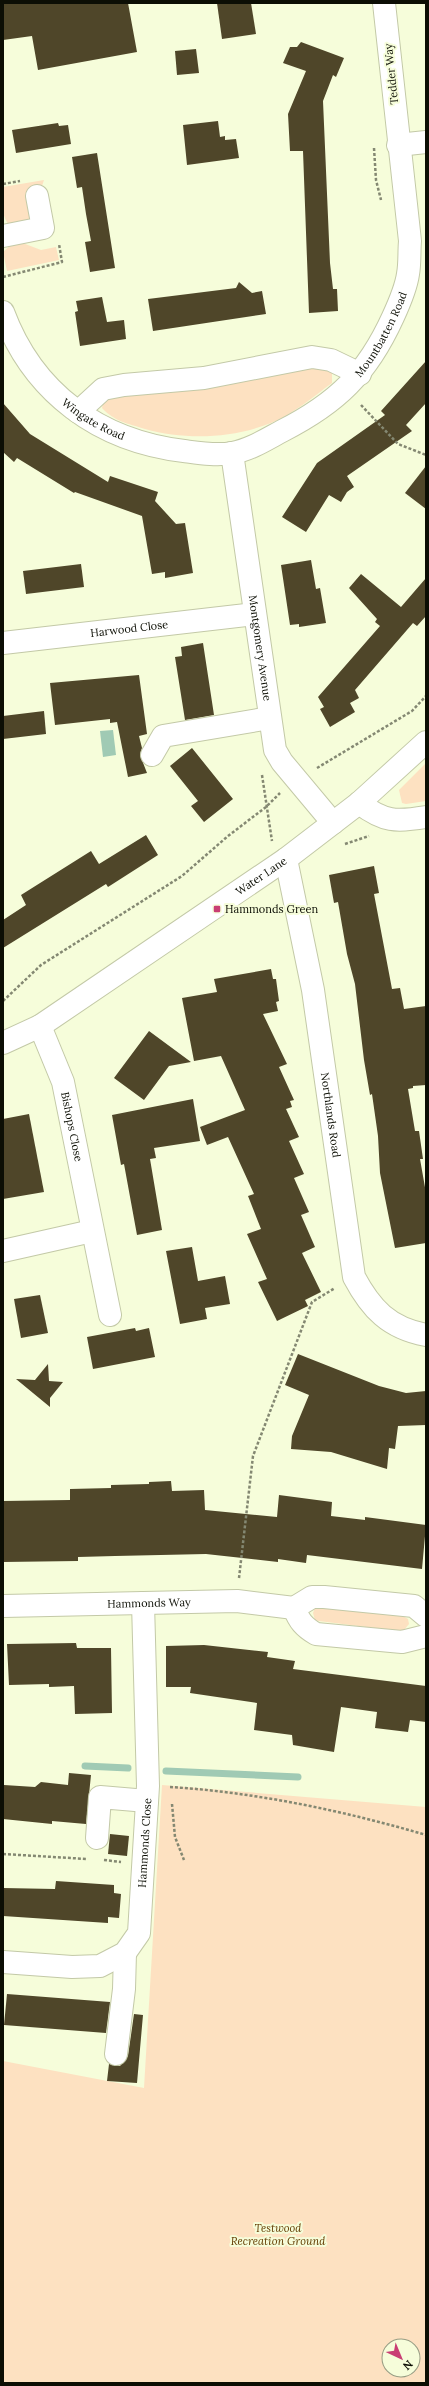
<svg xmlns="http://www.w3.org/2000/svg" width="429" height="2386" font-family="Lora,serif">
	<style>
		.green { fill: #fde1c1; fill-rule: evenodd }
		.water { fill: #a0cab4 }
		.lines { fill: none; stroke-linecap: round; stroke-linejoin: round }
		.stream { stroke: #a0cab4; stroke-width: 7 }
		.building { fill: #4f4629 }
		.minor-casing { stroke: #c3c9a7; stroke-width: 24 }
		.path { stroke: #848872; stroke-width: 2.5; stroke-dasharray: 3 2; stroke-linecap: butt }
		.minor { stroke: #fff; stroke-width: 22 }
		.poi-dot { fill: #c93e74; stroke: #f6fdda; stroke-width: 1.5 }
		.labels { text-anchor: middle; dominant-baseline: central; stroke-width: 4; stroke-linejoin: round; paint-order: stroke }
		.street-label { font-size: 11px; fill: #0c0e04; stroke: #f6fdda }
		.poi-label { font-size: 11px; fill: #0c0e04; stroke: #f6fdda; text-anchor: start }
		.park-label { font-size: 11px; font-style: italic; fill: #623c01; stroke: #f6fdda }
	</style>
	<rect width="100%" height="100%" fill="#f6fdda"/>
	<!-- green -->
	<g class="green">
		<path d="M44,180l-2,6 -13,2 3,20 -3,12 -19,6c-10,-11 -7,-25 -7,-39z"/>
		<polygon points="20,242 41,250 56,247 59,260 7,271 3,252 13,243"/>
		<path d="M323,365l9,8v10c-19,14 -39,31 -61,40 -40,16 -86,17 -126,6 -18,-6 -30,-7 -43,-21l2,-11z"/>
		<polygon points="426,763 426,801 406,804 402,803 399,790"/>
		<polygon points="318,1606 401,1615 408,1619 409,1624 404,1630 398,1631 319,1621 315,1620 313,1613 315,1608"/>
		<path d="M162,1785l264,22v576h-423v-322l141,27zM389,2346h24v24h-24z"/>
	</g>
	<!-- water -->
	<polygon class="water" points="113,730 116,755 103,757 100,731"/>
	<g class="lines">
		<!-- stream -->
		<g class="stream">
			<polyline points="85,1766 128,1768"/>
			<polyline points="166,1771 298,1777"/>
		</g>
	</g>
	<!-- building -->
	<g class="building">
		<polygon points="3,3 128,3 137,52 38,70 32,36 3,40"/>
		<polygon points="217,3 251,3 256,34 222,39"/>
		<polygon points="301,42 344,58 336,77 333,75 323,101 330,263 333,289 337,289 338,311 309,313 303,151 290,151 288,114 306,71 283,63 290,47 297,47"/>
		<polygon points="196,49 199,73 177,75 175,51"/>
		<polygon points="218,121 220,137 225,136 225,140 236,139 239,158 187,165 183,125"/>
		<polygon points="58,123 59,126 68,125 71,144 16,153 12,130"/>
		<polygon points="97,153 115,268 90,272 85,242 91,241 86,214 82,187 77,188 72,157"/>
		<polygon points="239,282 252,293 262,291 266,314 153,331 148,299 236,288"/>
		<polygon points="102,297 107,322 124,320 126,339 80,346 75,312 78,311 76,301"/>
		<polygon points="426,361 426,403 406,425 412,431 347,476 354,487 347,492 341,502 329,495 306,532 282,517 317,463 385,415 381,411"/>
		<polygon points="3,403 30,434 108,482 110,476 158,492 155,501 176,524 185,523 193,573 165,578 165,572 152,574 142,516 75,492 74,493 17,458 14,462 3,452"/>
		<polygon points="426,466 426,509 405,493"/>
		<polygon points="311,560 316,589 320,588 326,623 299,627 299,624 290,625 281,565"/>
		<polygon points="81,564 84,587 26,594 23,571"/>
		<polygon points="361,574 401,607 426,578 426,616 417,626 413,623 355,690 359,698 350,703 355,712 330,727 320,709 324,707 318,697 380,626 375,622 377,619 349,588"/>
		<polygon points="203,643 214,715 185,720 175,657 182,656 181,647"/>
		<polygon points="139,675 147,734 139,736 142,748 140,755 147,773 128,777 117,722 110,723 110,719 55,725 50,683"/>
		<polygon points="44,711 46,734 3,739 3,716"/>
		<polygon points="192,748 233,799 204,822 191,806 198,801 170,766"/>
		<polygon points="146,835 158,855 108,887 106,884 3,948 3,920 26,905 21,895 91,851 99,864"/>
		<polygon points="374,866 379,893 374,894 392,989 400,988 404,1009 426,1006 426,1085 413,1086 413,1088 408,1089 415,1131 419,1131 423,1159 420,1159 426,1193 426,1243 395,1248 380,1173 378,1136 372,1094 370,1095 364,1060 355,984 347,954 338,902 334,903 329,875"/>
		<polygon points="271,969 273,979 276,979 279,1001 276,1002 278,1011 263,1014 287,1064 279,1067 294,1100 290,1101 292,1107 286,1109 299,1137 289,1141 304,1174 294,1178 309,1212 301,1215 315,1247 302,1253 321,1292 305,1300 308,1306 277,1321 258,1282 267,1279 247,1234 261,1229 248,1196 254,1194 228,1137 207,1145 200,1127 245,1110 221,1056 194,1061 182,998 217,992 214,979"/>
		<polygon points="149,1031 191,1062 169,1066 144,1100 114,1078"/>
		<polygon points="193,1099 200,1141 154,1148 156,1158 150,1159 162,1230 137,1235 124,1164 121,1165 112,1115"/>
		<polygon points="29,1114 44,1192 3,1199 3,1119"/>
		<polygon points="192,1247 198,1281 225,1276 230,1304 205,1308 207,1319 180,1324 166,1251"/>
		<polygon points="40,1295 48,1333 21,1338 14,1299"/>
		<polygon points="135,1328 136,1331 149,1328 155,1357 93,1369 87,1337"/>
		<polygon points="298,1354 379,1386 406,1393 426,1391 426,1425 398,1426 395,1449 389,1448 387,1469 331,1452 291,1449 292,1436 309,1395 285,1385"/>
		<polygon points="48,1364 49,1381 63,1382 50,1398 50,1407 16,1379 35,1380"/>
		<polygon points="171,1481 172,1491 204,1490 205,1510 277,1517 279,1495 332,1502 331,1516 365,1520 365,1517 426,1525 422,1569 307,1555 306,1563 278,1559 278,1562 206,1554 115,1556 78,1557 78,1561 3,1562 4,1501 70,1500 70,1489 111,1488 111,1485 149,1484 149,1482"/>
		<polygon points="76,1643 77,1648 111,1648 112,1713 75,1714 74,1686 49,1687 49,1684 9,1685 7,1644"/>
		<polygon points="204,1645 268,1652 267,1657 295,1661 293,1669 426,1686 426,1722 410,1720 408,1732 375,1728 377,1712 341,1707 334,1752 293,1745 292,1735 254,1730 257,1703 190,1693 191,1687 166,1687 166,1646"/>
		<polygon points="69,1773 91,1775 86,1824 52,1821 52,1824 3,1819 4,1785 35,1787 41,1782 68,1785"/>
		<polygon points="110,1834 129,1836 127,1856 108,1854"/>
		<polygon points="56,1881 114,1885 114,1893 121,1894 119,1918 108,1917 108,1923 3,1916 3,1888 55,1889"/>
		<polygon points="7,1994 110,2002 106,2033 4,2025"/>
		<polygon points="134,2014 143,2015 137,2083 107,2081 109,2064 120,2066 128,2056"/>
	</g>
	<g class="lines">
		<!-- minor casing -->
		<g class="minor-casing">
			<g id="minor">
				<polyline points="398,145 426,142"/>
				<polyline points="3,236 43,228 37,196"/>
				<path id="s1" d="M3,312c30,81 96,129 181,139 15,2 33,5 48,2 18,-3 35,-14 50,-22 55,-28 85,-57 111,-114 6,-13 13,-29 15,-43 2,-11 1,-22 2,-33l-26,-238"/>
				<polyline points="78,412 103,389 124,385 204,378 312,357 331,360 360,374"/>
				<path id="s2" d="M232,453l43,297 7,12 51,61"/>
				<path id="s3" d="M3,643l252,-29"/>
				<polyline points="152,755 163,736 270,718"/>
				<path d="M359,803c25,19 37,19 67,14"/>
				<path id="s4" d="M286,859l27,131 41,287c17,32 35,51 72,58"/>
				<path id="s5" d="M40,1026l23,56 47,233"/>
				<path id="s6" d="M3,1043l37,-17 246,-167 73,-56 67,-61"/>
				<polyline points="3,1251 92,1231"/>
				<path id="s7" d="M3,1606l234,-5 57,7 18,-11h12l90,9 12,10"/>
				<path d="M294,1608c5,13 10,19 22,26l86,8 24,-6"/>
				<polyline points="97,1838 100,1797 147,1801"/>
				<path id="s8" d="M3,1962l69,5 28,-1 25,-13 14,-20 9,-147 -5,-183"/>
				<polyline points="116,2054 124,1989 125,1953"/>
			</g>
		</g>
		<!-- path -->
		<g class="path">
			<polyline points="374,148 376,180 381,200"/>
			<polyline points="3,184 20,181"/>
			<polyline points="3,277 62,262 59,244"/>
			<polyline points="361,405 398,444 426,455"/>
			<polyline points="317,768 412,711 426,696"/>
			<polyline points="262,775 272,841"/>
			<polyline points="345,844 369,836"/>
			<polyline points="3,1001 41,965 182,876 228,836 266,807 280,793"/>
			<polyline points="239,1578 253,1456 312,1302 335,1288"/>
			<path d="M170,1787c84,5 175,24 256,48"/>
			<polyline points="172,1804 175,1837 184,1860"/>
			<polyline points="3,1854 87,1859"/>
			<polyline points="104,1860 121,1862"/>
		</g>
		<!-- minor -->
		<use href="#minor" class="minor"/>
	</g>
	<!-- markers -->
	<rect class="poi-dot" x="213" y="905" width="8" height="8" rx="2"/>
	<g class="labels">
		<!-- street labels -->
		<g class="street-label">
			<text transform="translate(391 74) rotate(-96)">Tedder Way</text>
			<text stroke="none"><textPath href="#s1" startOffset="486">Mountbatten Road</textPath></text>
			<text stroke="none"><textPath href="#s1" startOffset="144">Wingate Road</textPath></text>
			<text stroke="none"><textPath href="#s3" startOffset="127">Harwood Close</textPath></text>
			<text stroke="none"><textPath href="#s2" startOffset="197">Montgomery Avenue</textPath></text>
			<text stroke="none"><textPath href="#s6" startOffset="308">Water Lane</textPath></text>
			<text stroke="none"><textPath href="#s4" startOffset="260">Northlands Road</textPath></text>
			<text stroke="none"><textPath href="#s5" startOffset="106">Bishops Close</textPath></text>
			<text stroke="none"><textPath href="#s7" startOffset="146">Hammonds Way</textPath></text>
			<text stroke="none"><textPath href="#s8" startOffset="240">Hammonds Close</textPath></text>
		</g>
		<!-- poi labels -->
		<g class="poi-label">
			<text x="225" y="909">Hammonds Green</text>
		</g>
		<!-- park labels -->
		<g class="park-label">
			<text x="278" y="2228">Testwood<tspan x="278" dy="13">Recreation Ground</tspan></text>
		</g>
	</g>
	<!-- border -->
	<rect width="429" height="2386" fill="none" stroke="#0c0e04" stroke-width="8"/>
	<!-- north arrow -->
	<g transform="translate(401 2358) rotate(136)"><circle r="19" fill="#f6fdda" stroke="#989d84"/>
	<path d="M0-3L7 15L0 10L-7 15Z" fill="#c93e74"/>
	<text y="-6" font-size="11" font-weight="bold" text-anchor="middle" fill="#0c0e04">N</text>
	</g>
</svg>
